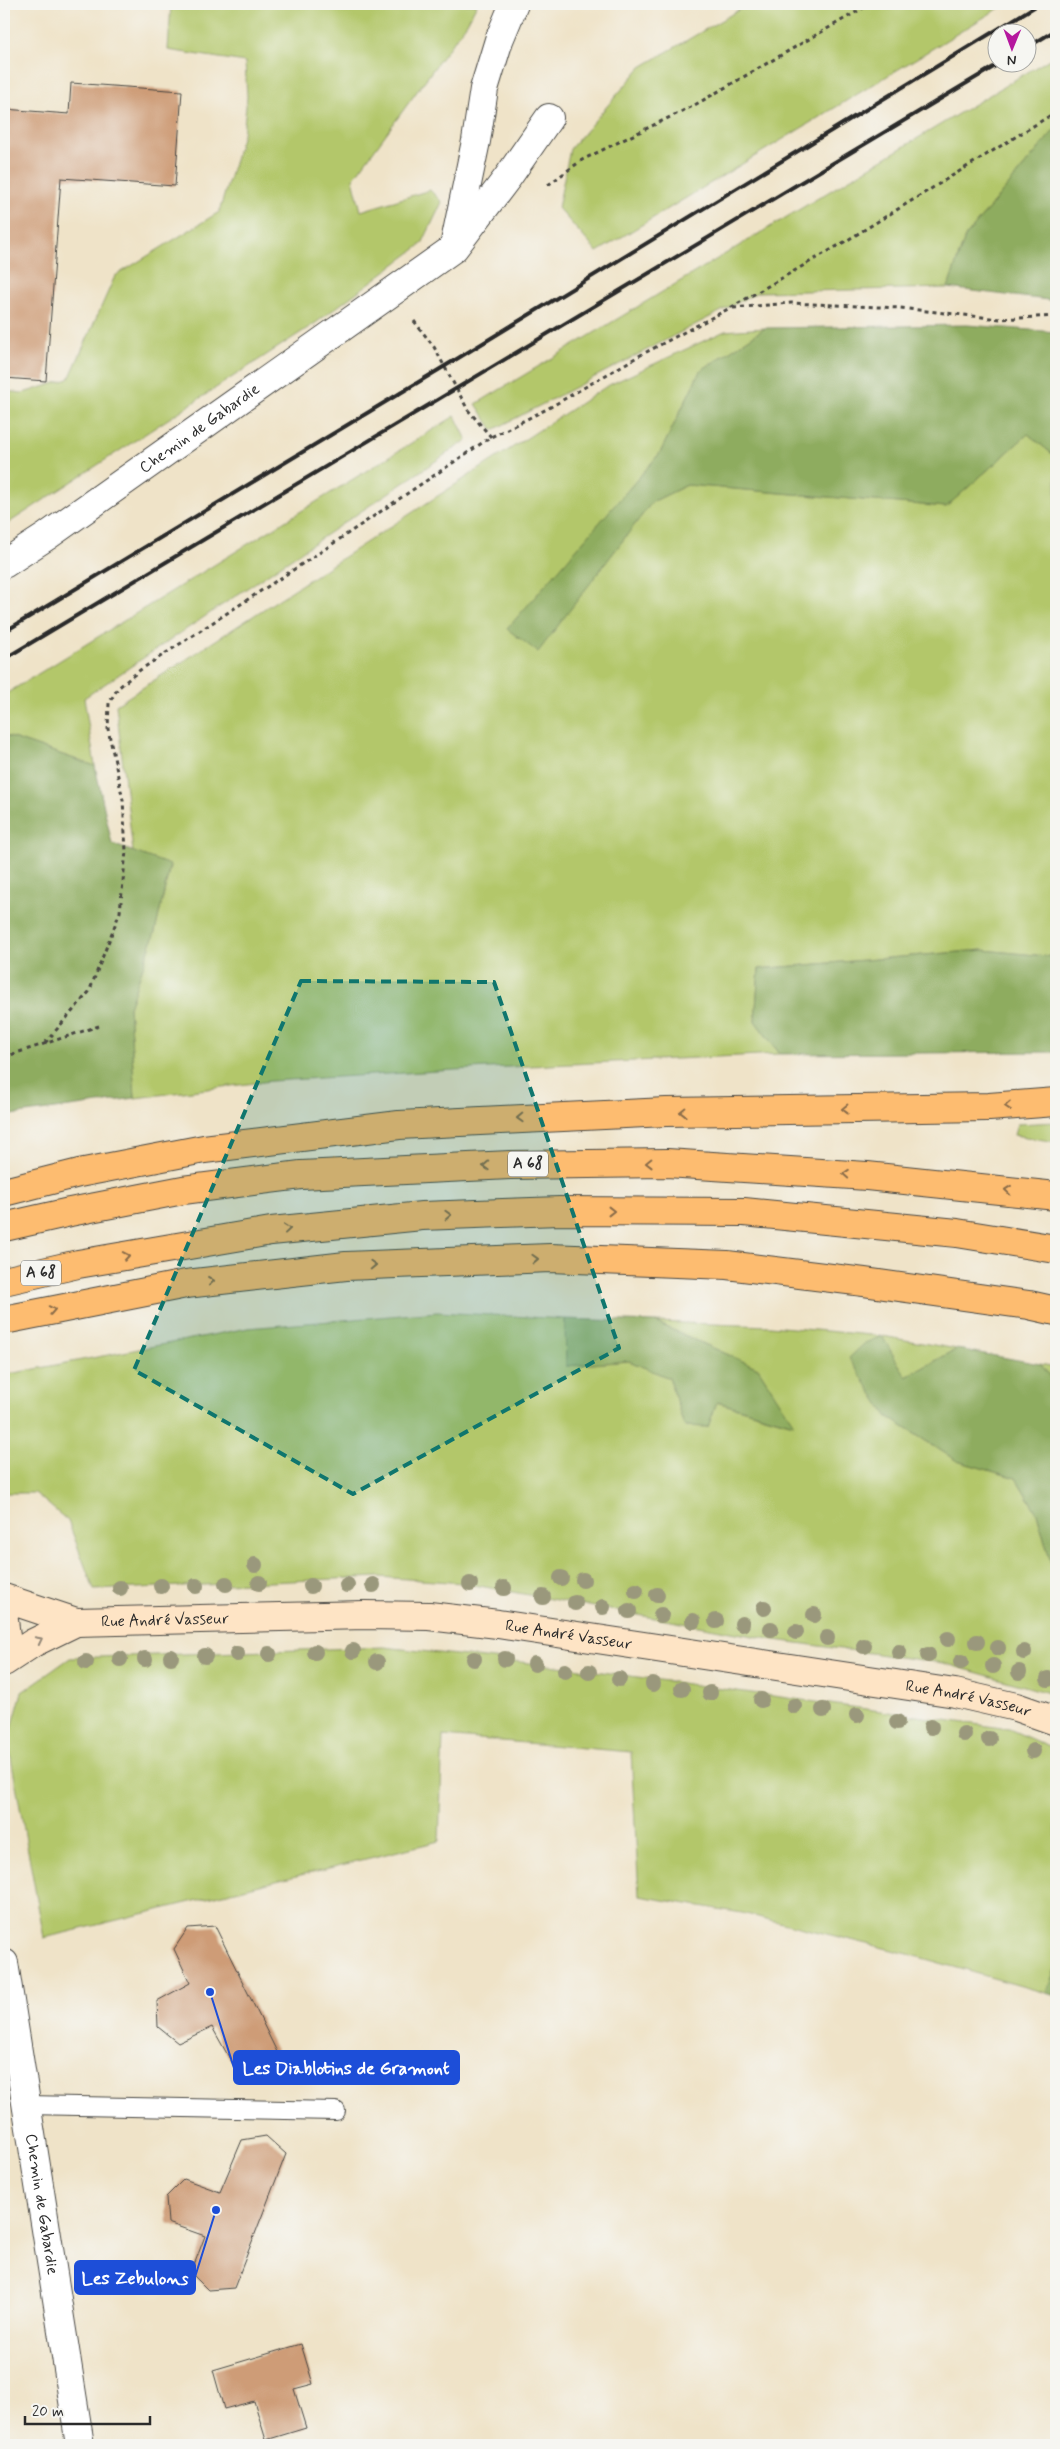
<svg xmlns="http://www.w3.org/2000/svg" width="1060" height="2449" font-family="Mynerve,sans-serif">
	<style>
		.green { fill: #b3c76a; stroke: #6f794a }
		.forest { fill: #8eac5e; stroke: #5c6c44 }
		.building { fill: #ce9c77 }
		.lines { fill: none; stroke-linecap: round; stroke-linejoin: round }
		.lane-casing { stroke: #484743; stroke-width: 20 }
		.street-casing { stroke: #484743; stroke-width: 30 }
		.secondary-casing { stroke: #484743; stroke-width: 30 }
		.highway-casing { stroke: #484743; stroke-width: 30 }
		.path { stroke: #484743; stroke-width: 3; stroke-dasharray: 4 4; stroke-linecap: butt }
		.lane { stroke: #fff; stroke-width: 18 }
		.street { stroke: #fff; stroke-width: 28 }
		.secondary { stroke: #fee4c5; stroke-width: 28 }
		.highway { stroke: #fdbc6f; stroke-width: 28 }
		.rail { stroke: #2b2b2b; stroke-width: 4 }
		.tree { fill: #9a987c }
		.oneway { stroke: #8a6c4a }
		.oneway2 { stroke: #948878 }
		.marked { fill: #0f766e; fill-opacity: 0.2; stroke: #0f766e; stroke-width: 4; stroke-dasharray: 10 6; stroke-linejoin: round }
		.labels { text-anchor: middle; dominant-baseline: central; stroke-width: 4.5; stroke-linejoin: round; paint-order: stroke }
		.shield { fill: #f6f6f2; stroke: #686867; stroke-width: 1 }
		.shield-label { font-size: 15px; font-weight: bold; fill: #2b2b2b }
		.street-label { font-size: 16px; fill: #2b2b2b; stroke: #f6f6f2 }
		.leader { fill: none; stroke: #1d4ed8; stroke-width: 2 }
		.callout-dot { fill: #1d4ed8; stroke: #f6f6f2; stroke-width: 2 }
		.callout { fill: #1d4ed8; stroke: #1d4ed8; stroke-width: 2 }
		.callout-label { font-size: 18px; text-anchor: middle; font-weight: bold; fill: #fff }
	</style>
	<rect width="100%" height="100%" fill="#f6f6f2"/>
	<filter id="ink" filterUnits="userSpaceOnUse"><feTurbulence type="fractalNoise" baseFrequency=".02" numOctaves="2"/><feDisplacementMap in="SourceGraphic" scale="10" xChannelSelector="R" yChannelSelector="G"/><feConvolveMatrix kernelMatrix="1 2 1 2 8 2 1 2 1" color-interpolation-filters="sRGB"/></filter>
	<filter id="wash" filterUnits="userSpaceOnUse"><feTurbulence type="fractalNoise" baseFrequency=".0096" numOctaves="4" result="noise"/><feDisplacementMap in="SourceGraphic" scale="20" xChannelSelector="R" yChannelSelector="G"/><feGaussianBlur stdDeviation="1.12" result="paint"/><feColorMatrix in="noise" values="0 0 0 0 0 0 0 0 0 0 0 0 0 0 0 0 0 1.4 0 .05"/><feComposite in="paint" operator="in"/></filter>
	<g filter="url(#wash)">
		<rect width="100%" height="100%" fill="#efe3c8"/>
		<!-- green -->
		<g class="green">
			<polygon points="171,4 477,4 467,23 353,179 361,211 430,190 442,202 422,244 317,322 4,526 4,391 23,393 69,379 115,276 219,212 243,134 247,97 245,62 168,50"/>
			<polygon points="749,4 1006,4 597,252 558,208 570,149 641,67"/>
			<polygon points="1056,55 1056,128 965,237 948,288 758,292 493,430 476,404"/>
			<polygon points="765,328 700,371 660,453 508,629 538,651 652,502 687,485 946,507 1028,434 1056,457 1056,957 983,950 759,969 755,1021 780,1054 488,1068 271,1081 135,1098 129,1007 155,932 170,866 133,852 116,705 607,386 725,331"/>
			<polygon points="455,416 467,440 84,698 95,766 4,735 4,695"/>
			<polygon points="1056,1122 1056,1142 1014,1135 1017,1124"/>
			<polygon points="437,1312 565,1319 566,1366 629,1361 670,1378 684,1426 708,1427 716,1402 793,1424 758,1368 655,1322 770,1326 882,1336 957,1349 906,1377 887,1416 957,1461 1016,1478 1037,1513 1056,1581 1056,1695 943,1663 775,1640 463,1583 379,1577 94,1590 68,1521 35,1493 4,1493 4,1375 248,1328"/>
			<polygon points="1040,1364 1056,1367 1056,1383"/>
			<polygon points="384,1647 566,1667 1009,1729 1056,1750 1056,1967 1046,1993 908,1954 742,1913 639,1896 631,1752 443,1736 439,1841 44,1938 8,1742 22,1692 70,1658"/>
		</g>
		<!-- forest -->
		<g class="forest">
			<polygon points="1056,128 1056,301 948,288 965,237"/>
			<polygon points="967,325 1056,332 1056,457 1028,434 946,507 687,485 652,502 538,652 507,629 660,453 700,371 765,328"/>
			<polygon points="4,735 95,766 112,844 170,865 155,932 129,1007 135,1098 4,1116 4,901 6,900 4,888"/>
			<polygon points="983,950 1056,957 1056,1052 780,1054 755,1021 759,969"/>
			<polygon points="565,1319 655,1322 758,1368 794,1424 717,1402 708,1427 684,1426 669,1378 629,1361 566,1366"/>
			<polygon points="882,1336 906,1377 957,1349 1040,1364 1056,1383 1056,1581 1037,1513 1016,1478 957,1461 887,1416 849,1358 865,1343"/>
			<polygon points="1056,1967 1056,1996 1046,1993"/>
		</g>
		<g id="blocks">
			<!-- building -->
			<g class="building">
				<polygon points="71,83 182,91 175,186 61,178 46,381 4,378 4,109 69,114"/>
				<polygon points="215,1926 278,2054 264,2072 239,2075 212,2027 178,2043 158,2027 157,2001 190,1983 174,1949 188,1928"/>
				<polygon points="266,2136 286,2154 234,2288 208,2290 191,2273 205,2236 168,2223 166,2197 184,2179 220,2192 242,2140"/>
				<polygon points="301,2344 313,2384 294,2389 306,2428 266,2440 254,2401 224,2409 213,2370"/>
			</g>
		</g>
	</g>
	<g filter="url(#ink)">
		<use href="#blocks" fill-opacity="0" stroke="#484743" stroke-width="1"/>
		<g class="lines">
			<!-- lane casing -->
			<g class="lane-casing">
				<polyline id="lane" points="26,2105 336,2111"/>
			</g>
			<!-- street casing -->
			<g class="street-casing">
				<g id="street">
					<polyline points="455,242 476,141 484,89 499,40 514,4"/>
					<path id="s1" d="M4,564l43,-28 407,-288 54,-71 41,-59"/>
					<path id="s2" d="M4,1963l76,482"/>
				</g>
			</g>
			<!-- secondary casing -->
			<g class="secondary-casing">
				<g id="secondary">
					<path id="s3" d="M4,1598l72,24 289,-7 64,1 69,8 457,69 61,14 40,14"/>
					<polyline points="4,1620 7,1645 4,1656"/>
					<polyline points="4,1662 33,1643 76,1622"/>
				</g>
			</g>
			<!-- highway casing -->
			<g class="highway-casing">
				<g id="highway">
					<polyline points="4,1192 79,1173 204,1149 399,1125 666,1112 989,1107 1056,1102"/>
					<polyline points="4,1227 70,1212 183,1190 301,1175 510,1165 667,1163 867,1176 1056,1196"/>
					<polyline points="4,1281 78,1264 271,1231 422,1216 560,1211 744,1212 957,1233 1056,1249"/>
					<polyline points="4,1320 186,1284 346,1266 550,1258 727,1265 864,1282 1029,1305 1056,1311"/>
				</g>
			</g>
			<!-- path -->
			<g class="path">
				<polyline points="548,185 582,160 693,106 870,4"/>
				<polyline points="733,308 791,303 900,308 1000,319 1056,316"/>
				<polyline points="414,321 434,347 468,410 491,437"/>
				<polyline points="45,1043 89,992 120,912 126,851 123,800 108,729 109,703 118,688 140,670 325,549 491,437 547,409 637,357 730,308 846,241 1056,112"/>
				<polyline points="4,1057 102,1025"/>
			</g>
			<!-- lane -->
			<use href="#lane" class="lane"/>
			<!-- street -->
			<use href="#street" class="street"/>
			<!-- secondary -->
			<use href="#secondary" class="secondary"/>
			<!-- highway -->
			<use href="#highway" class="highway"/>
			<!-- rail -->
			<g class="rail">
				<polyline points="1028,47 1056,30"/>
				<polyline points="4,632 460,357 1039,4"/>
				<polyline points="4,659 1002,62"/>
			</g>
		</g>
		<!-- trees -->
		<g class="tree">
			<circle cx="255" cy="1565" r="8"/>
			<circle cx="561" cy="1578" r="8"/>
			<circle cx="583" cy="1580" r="8"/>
			<circle cx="259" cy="1583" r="8"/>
			<circle cx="226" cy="1584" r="8"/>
			<circle cx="470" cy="1584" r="8"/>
			<circle cx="347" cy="1585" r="8"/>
			<circle cx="373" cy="1585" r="8"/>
			<circle cx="161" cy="1586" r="8"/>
			<circle cx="196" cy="1586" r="8"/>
			<circle cx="311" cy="1586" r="8"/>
			<circle cx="120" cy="1588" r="8"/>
			<circle cx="504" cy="1588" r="8"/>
			<circle cx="636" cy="1591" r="8"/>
			<circle cx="657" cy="1595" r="8"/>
			<circle cx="543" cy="1597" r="8"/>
			<circle cx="575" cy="1603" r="8"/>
			<circle cx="603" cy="1607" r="8"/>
			<circle cx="764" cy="1608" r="8"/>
			<circle cx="629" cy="1611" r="8"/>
			<circle cx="661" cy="1615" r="8"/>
			<circle cx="814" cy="1615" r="8"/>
			<circle cx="693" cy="1621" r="8"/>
			<circle cx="716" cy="1621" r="8"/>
			<circle cx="742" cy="1624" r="8"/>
			<circle cx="771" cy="1629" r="8"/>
			<circle cx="796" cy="1632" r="8"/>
			<circle cx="827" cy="1638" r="8"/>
			<circle cx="948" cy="1639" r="8"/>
			<circle cx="977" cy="1642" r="8"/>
			<circle cx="864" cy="1646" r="8"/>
			<circle cx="998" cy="1648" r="8"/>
			<circle cx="353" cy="1651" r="8"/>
			<circle cx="315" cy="1652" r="8"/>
			<circle cx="899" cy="1652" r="8"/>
			<circle cx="1024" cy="1652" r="8"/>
			<circle cx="237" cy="1654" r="8"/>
			<circle cx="269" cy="1654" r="8"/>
			<circle cx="928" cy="1655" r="8"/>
			<circle cx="205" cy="1656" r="8"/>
			<circle cx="171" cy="1657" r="8"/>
			<circle cx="120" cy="1659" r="8"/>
			<circle cx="145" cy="1659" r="8"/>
			<circle cx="474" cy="1659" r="8"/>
			<circle cx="505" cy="1659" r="8"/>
			<circle cx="86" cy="1662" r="8"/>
			<circle cx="377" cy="1662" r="8"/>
			<circle cx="961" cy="1662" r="8"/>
			<circle cx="535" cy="1664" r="8"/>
			<circle cx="993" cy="1666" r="8"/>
			<circle cx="565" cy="1671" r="8"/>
			<circle cx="589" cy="1672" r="8"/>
			<circle cx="1019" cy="1672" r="8"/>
			<circle cx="619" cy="1679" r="8"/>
			<circle cx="1048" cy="1679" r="8"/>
			<circle cx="653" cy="1684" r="8"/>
			<circle cx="682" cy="1689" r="8"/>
			<circle cx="710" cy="1693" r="8"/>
			<circle cx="761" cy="1700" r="8"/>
			<circle cx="794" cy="1706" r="8"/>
			<circle cx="823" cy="1710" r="8"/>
			<circle cx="857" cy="1715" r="8"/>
			<circle cx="897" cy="1722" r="8"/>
			<circle cx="931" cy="1727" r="8"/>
			<circle cx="964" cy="1734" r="8"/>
			<circle cx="989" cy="1739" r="8"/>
			<circle cx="1033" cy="1751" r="8"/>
		</g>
		<!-- one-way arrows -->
		<defs><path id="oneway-chevron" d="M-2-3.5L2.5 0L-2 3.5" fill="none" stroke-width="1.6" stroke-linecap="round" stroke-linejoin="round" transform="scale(1.25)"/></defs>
		<g class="oneway">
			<use href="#oneway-chevron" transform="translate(1008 1106) rotate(176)"/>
			<use href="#oneway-chevron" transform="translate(845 1109) rotate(179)"/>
			<use href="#oneway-chevron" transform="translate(683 1112) rotate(179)"/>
			<use href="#oneway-chevron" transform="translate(520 1118) rotate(178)"/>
			<use href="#oneway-chevron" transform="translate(649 1163) rotate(179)"/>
			<use href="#oneway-chevron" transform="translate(486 1166) rotate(177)"/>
			<use href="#oneway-chevron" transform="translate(846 1174) rotate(-176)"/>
			<use href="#oneway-chevron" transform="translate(1008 1190) rotate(-174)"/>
			<use href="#oneway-chevron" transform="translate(611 1211)"/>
			<use href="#oneway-chevron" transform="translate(448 1215) rotate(-2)"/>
			<use href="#oneway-chevron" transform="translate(287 1229) rotate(-6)"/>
			<use href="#oneway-chevron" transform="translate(126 1256) rotate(-10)"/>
			<use href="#oneway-chevron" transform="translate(535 1259) rotate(-2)"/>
			<use href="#oneway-chevron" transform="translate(373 1265) rotate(-2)"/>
			<use href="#oneway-chevron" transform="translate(211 1281) rotate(-6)"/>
			<use href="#oneway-chevron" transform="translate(52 1310) rotate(-11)"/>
		</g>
		<use class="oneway2" href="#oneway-chevron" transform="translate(39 1640) rotate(-27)"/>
	</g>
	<!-- marked area -->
	<path class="marked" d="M301,981l193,1 125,366 -266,146 -219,-124z"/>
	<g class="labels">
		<!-- shield labels -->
		<g class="shield">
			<rect x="508" y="1151.5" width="40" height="25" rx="4"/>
			<rect x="21" y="1260.5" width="40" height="25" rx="4"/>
		</g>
		<g class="shield-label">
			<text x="528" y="1164">A 68</text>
			<text x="41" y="1273">A 68</text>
		</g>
		<!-- street labels -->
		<g class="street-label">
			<text stroke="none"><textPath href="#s1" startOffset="238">Chemin de Gabardie</textPath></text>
			<text stroke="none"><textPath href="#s3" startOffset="165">Rue André Vasseur</textPath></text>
			<text stroke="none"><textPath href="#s3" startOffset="570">Rue André Vasseur</textPath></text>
			<text stroke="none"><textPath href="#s3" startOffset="975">Rue André Vasseur</textPath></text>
			<text stroke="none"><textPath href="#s2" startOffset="244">Chemin de Gabardie</textPath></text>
		</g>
	</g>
	<!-- callouts -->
	<path class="leader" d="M210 1992L234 2068M216 2210L195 2277"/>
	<g class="callout-dot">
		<circle cx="210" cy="1992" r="5"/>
		<circle cx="216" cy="2210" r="5"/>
	</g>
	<g class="callout">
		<rect x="234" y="2051" width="225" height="33" rx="5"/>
		<rect x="75" y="2261" width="120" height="33" rx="5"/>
	</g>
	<g class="callout-label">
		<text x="346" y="2074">Les Diablotins de Gramont</text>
		<text x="135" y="2284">Les Zebulons</text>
	</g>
	<!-- margin -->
	<rect width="1060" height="2449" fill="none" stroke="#f6f6f2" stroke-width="20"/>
	<!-- north arrow -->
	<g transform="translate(1012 48) rotate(181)"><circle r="24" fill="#f6f6f2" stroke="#a5a5a2"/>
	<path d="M0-4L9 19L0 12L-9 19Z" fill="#b5179e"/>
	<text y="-8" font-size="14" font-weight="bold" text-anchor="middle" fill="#2b2b2b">N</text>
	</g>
	<!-- scale -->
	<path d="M25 2416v8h125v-8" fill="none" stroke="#2b2b2b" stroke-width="2.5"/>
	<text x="32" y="2416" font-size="15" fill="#2b2b2b" stroke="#f6f6f2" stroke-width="4" paint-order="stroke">20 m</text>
</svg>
